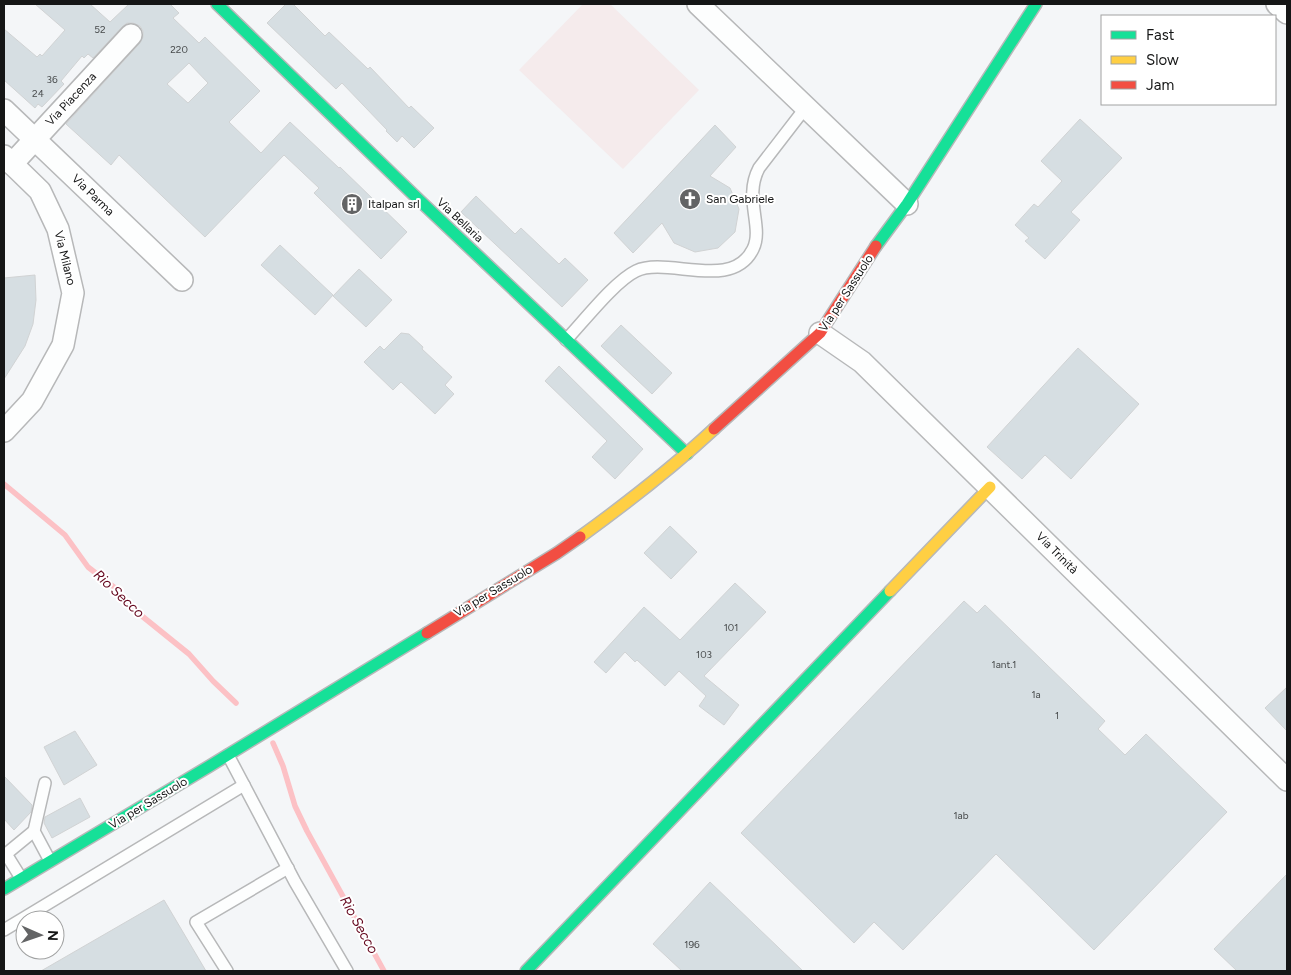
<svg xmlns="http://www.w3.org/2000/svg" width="1291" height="975" font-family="Figtree,sans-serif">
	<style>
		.green { fill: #f5ebec }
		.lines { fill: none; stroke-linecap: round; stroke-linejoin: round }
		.stream { stroke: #fcc1c5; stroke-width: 5.5 }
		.building { fill: #d6dee2; stroke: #d1d3d4; fill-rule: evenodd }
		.lane-casing { stroke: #b7b8b9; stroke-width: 14 }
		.street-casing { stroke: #b7b8b9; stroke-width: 24 }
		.fast-casing { stroke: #b7b8b9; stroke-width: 14 }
		.slow-casing { stroke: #b7b8b9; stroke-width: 14 }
		.jam-casing { stroke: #b7b8b9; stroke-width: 14 }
		.lane { stroke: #fdfefe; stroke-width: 11 }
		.street { stroke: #fdfefe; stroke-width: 21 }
		.fast { stroke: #16e098; stroke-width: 11 }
		.slow { stroke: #ffcf43; stroke-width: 11 }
		.jam { stroke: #f24e42; stroke-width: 11 }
		.labels { text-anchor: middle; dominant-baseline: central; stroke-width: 4; stroke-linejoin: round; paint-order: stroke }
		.number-label { font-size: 10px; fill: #474a4b }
		.street-label { font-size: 12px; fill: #151616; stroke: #fff }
		.poi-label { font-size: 12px; fill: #151616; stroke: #fff; text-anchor: start }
		.water-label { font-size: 14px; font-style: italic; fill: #64061d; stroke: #fff }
	</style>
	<rect width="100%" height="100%" fill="#f4f6f8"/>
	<!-- green -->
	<polygon class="green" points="583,4 610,4 699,90 623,169 519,70"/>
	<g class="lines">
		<!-- stream -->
		<g class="stream">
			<polyline points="4,484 65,535 88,567 115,588 132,608 189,654 213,681 236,703"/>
			<polyline points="273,743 283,766 295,806 307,831 384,971"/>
		</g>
	</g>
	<!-- building -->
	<g class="building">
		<path d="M35,4h55l20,18 19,-18h41l9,9 -6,5 26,25 6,-6 55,54 -31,31 32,31 29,-31 49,46 1,-1 67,65 -26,27 -67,-66 5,-5 -35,-33 -79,82 -86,-82 -8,10 -45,-41 74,-81 3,-6v-6l-3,-5 -7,-3h-6l-5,4 -29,31 -5,-4 -4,4 -2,-2 -21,25 3,3 -22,23 -4,-3 -3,4 -31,-28v-51l33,28 3,-3 2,2 23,-26zM189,63l19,20 -20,20 -21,-19z"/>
		<polygon points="286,4 293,4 325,36 329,32 368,69 370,67 409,108 411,106 434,128 414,148 402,136 397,142 386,131 387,130 342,83 336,89 267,23"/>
		<polygon points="1080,119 1122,158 1071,212 1080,220 1045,259 1025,241 1029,238 1015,225 1034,204 1038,207 1062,181 1041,161"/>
		<polygon points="715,125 736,147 710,176 730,188 739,209 735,232 718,248 695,252 674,243 662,223 633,253 614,233"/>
		<polygon points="476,196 515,234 521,228 559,264 565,258 588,280 562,307 461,212"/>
		<polygon points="280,245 333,295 315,315 261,265"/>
		<polygon points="359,269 392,300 366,327 333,296"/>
		<polygon points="35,275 36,300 33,324 25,346 4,379 4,278"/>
		<polygon points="621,325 672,373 652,394 601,346"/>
		<polygon points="401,333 409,334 423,347 422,349 452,377 445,385 454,394 435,414 401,382 393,390 364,362 380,346 384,350"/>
		<polygon points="1078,348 1139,404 1071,479 1045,455 1022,479 987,447"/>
		<polygon points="559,366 643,449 615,479 592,457 607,441 545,381"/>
		<polygon points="670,526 697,552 671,579 644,553"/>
		<polygon points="735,583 766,612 704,676 739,705 724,725 699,706 706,696 679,671 665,686 637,660 635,662 625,652 606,673 594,662 644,607 680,640"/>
		<polygon points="964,601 977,613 985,605 1105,721 1098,729 1125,755 1146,734 1227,812 1094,950 996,854 903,950 874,922 854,943 741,833"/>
		<polygon points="1287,687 1287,731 1265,708"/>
		<polygon points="75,731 97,765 64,785 44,747"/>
		<polygon points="4,776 32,805 31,812 14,830 4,819"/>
		<polygon points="80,798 90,817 52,838 44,823 45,817"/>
		<polygon points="1287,874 1287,971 1237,971 1214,949"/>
		<polygon points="710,882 803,971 682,971 653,944"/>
		<polygon points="164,900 206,971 41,971"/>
	</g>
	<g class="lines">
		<!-- lane casing -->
		<g class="lane-casing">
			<g id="lane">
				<path d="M566,340c18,-19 49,-59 70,-69 31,-15 96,21 117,-22 11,-22 -10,-51 6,-81l47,-61"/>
				<polyline points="228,755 295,882 347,971"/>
				<polyline points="45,783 34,831 50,861"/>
				<polyline points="21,878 6,854 34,831"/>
				<polyline points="4,930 244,785"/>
				<polyline points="227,971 196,922 288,868"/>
			</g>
		</g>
		<!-- street casing -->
		<g class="street-casing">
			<g id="street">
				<polyline points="698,4 907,204"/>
				<polyline points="1277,4 1287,13"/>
				<polyline points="4,110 182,280"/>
				<polyline points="4,156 40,191 58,229 73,293 63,345 32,401 4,431"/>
				<polyline points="12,164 131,35"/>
				<polyline points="820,333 862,362 1287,780"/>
			</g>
		</g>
		<!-- fast casing -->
		<g class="fast-casing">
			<g id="fast">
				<polyline points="217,4 418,199 687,454"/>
				<polyline points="876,246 907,204 1036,4"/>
				<polyline points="4,889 208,767 427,633"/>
				<polyline points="526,971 890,591"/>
			</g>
		</g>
		<!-- slow casing -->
		<g class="slow-casing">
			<g id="slow">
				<path d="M580,537c47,-34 92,-69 134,-108"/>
				<polyline points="890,591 990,487"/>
			</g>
		</g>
		<!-- jam casing -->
		<g class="jam-casing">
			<g id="jam">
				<polyline points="714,429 820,333 876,246"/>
				<polyline points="427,633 557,553 580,537"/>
			</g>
		</g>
		<!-- lane -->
		<use href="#lane" class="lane"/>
		<!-- street -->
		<use href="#street" class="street"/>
		<!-- fast -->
		<use href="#fast" class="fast"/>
		<!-- slow -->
		<use href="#slow" class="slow"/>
		<!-- jam -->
		<use href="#jam" class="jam"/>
	</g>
	<!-- icons -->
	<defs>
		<g id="church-disc" transform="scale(1.125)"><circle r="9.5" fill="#636465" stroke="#fff"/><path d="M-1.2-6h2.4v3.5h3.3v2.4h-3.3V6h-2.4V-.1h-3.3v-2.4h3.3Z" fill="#fff"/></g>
		<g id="building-disc" transform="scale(1.125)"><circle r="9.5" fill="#636465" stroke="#fff"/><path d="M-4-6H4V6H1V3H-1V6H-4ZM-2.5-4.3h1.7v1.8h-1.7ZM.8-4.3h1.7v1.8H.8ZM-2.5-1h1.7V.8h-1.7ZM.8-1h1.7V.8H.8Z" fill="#fff"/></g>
	</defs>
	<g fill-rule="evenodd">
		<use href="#church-disc" x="690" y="199"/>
		<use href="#building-disc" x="352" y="204"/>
	</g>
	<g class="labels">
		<!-- number labels -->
		<g class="number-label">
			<text x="100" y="29">52</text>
			<text x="179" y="49">220</text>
			<text x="52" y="79">36</text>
			<text x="38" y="93">24</text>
			<text x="731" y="627">101</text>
			<text x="704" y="654">103</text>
			<text x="1004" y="664">1ant.1</text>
			<text x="1036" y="694">1a</text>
			<text x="1057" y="715">1</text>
			<text x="961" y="815">1ab</text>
			<text x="692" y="944">196</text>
		</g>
		<!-- street labels -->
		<g class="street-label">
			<text transform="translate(71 99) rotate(-47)">Via Piacenza</text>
			<text transform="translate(93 195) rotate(44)">Via Parma</text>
			<text transform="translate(460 220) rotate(43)">Via Bellaria</text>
			<text transform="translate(65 258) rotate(76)">Via Milano</text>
			<text transform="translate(846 293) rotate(-57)">Via per Sassuolo</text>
			<text transform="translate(1057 553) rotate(45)">Via Trinità</text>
			<text transform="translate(493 591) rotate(-31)">Via per Sassuolo</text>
			<text transform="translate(148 803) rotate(-31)">Via per Sassuolo</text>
		</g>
		<!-- poi labels -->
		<g class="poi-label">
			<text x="706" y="199">San Gabriele</text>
			<text x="368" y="204">Italpan srl</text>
		</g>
		<!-- water labels -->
		<g class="water-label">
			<text transform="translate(119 594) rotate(43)">Rio Secco</text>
			<text transform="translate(359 925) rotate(61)">Rio Secco</text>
		</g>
	</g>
	<!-- border -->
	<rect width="1291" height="975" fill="none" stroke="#151616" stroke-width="10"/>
	<!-- legend -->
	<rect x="1101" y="15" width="175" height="90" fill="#ffffff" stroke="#a1a2a2"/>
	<rect x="1111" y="31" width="25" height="8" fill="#16e098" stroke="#a1a2a2"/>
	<text x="1146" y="40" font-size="15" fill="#151616">Fast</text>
	<rect x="1111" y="56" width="25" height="8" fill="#ffcf43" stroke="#a1a2a2"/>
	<text x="1146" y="65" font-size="15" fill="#151616">Slow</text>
	<rect x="1111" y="81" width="25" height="8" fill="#f24e42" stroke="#a1a2a2"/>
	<text x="1146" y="90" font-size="15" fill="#151616">Jam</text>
	<!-- north arrow -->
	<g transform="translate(40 935) rotate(92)"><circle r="24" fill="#ffffff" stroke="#a1a2a2"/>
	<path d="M0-4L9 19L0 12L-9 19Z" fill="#636465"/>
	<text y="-8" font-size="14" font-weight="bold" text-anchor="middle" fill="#151616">N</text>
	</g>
</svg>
